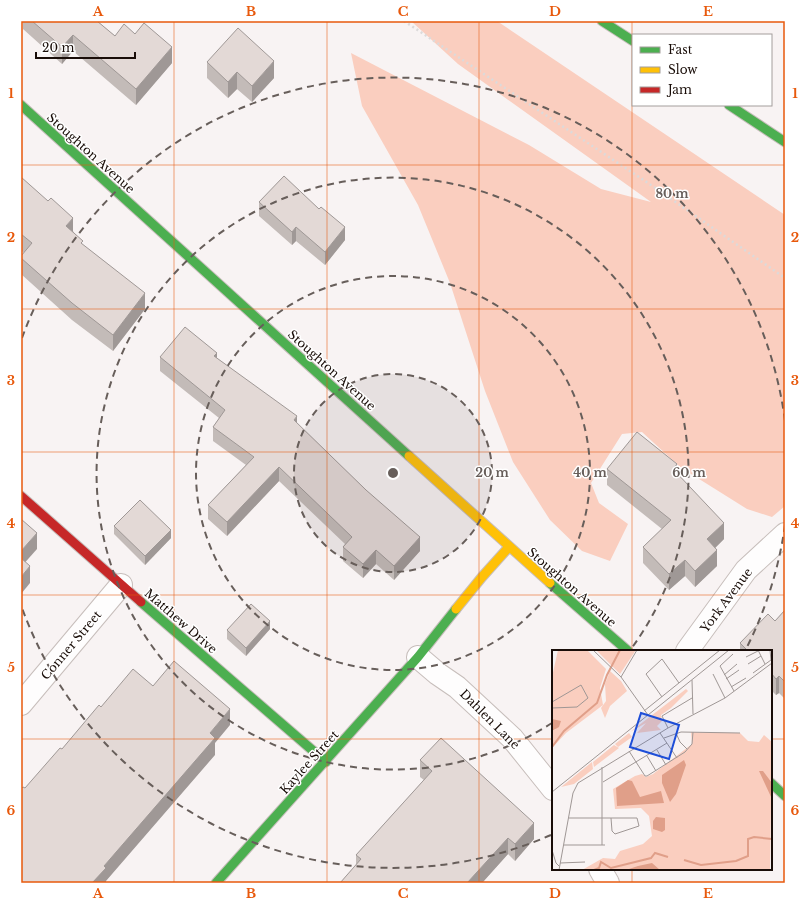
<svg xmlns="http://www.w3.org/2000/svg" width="806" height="904" font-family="'Libre Baskerville',serif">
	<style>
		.green { fill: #facebf }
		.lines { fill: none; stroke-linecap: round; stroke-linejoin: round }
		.street-casing { stroke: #c7bebb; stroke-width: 24 }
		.fast-casing { stroke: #c7bebb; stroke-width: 11 }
		.slow-casing { stroke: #c7bebb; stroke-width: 11 }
		.jam-casing { stroke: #c7bebb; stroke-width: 11 }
		.path { stroke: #dcdada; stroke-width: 2.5; stroke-dasharray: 2 3; stroke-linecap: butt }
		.street { stroke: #fefdfd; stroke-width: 22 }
		.fast { stroke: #4caf50; stroke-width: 9 }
		.slow { stroke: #ffc107; stroke-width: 9 }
		.jam { stroke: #c62828; stroke-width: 9 }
		.wall { fill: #c3bbb8 }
		.shaded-wall { fill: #9f9896 }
		.building { fill: #e3d9d6; stroke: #9f9896 }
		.grid { fill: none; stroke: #e8590c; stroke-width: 1; stroke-opacity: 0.55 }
		.ring { fill: none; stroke: #675e5a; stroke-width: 2; stroke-dasharray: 7 5 }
		.labels { text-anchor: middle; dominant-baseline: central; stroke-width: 3; stroke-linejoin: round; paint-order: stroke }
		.street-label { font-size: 12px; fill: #190d08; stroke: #fff }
		.inset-river { fill: none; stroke: #e09f89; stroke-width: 2 }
		.inset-road { fill: none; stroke: #9f9795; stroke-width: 1 }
		.view { fill: #1d4ed8; fill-opacity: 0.15; stroke: #1d4ed8; stroke-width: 2 }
		.inset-edge { fill: none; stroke: #190d08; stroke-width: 2 }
		.centre { fill: #675e5a; stroke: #fff; stroke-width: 2 }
		.ring-label { font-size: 12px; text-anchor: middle; font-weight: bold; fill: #675e5a; stroke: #fff; stroke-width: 3; stroke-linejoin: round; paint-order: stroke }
		.neatline { fill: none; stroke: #e8590c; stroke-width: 1.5 }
		.grid-label { font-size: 13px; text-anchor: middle; font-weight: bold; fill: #e8590c }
	</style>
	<rect width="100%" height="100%" fill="#f8f3f3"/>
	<!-- green -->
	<polygon class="green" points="411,21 497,21 785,215 785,506 772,517 747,509 680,467 642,432 622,434 591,483 599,503 628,524 610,561 582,551 550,520 513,462 485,391 450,283 418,205 362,106 351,53 529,145 601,189 651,202 458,64"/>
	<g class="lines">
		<!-- street casing -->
		<g class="street-casing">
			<g id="street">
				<polyline points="687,651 746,570 785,534"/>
				<polyline points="418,657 438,674 457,687 512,738 553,789"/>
				<polyline points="21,704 121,585"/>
				<polyline points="600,869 608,883"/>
			</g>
		</g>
		<!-- fast casing -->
		<g class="fast-casing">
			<g id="fast">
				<polyline points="602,21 633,41"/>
				<polyline points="21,105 409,456"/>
				<polyline points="729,105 785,142"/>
				<polyline points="550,583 628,651"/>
				<polyline points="141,602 326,762"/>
				<polyline points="771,783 785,796"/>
				<polyline points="216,883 418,657 456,609"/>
			</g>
		</g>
		<!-- slow casing -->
		<g class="slow-casing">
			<g id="slow">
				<polyline points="409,456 550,583"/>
				<polyline points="456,609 482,577 509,547"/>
			</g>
		</g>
		<!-- jam casing -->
		<g class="jam-casing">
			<polyline id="jam" points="21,496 141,602"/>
		</g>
		<!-- path -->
		<polyline class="path" points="404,21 651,185 785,278"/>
		<!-- street -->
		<use href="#street" class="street"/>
		<!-- fast -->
		<use href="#fast" class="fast"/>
		<!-- slow -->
		<use href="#slow" class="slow"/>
		<!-- jam -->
		<use href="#jam" class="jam"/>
	</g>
	<!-- wall -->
	<g class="wall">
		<polygon points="23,21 97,21 115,36 135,34 172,63 136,105 73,51 62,64 23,29"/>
		<polygon points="207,62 274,78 252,102 237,89 228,98 207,78"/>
		<polygon points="21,177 73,231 83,245 145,309 113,351 72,320 21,274 21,256 24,253 21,250"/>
		<polygon points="259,202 345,240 325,265 296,241 292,245 259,216"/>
		<polygon points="160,357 217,358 297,423 420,551 394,580 376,564 363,578 343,561 343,547 345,544 279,481 227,536 208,519 208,505 246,465 213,441 213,427 219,418 160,371"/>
		<polygon points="607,469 677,473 724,539 715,548 717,566 695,587 685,576 669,590 643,563 643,547 662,529 607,485"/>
		<polygon points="114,526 171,538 145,565 114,534"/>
		<polygon points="785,610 785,699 779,693 776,695 771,690 771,651 740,651 740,643 775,621"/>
		<polygon points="270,629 246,656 227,639 227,630"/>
		<polygon points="420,760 534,839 515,861 508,854 482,883 340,883 356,865 356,855 424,780 420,777"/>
	</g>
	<!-- shaded-wall -->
	<g class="shaded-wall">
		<polygon points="73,35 73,51 62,64 62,47"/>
		<polygon points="172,47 172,63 136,105 136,89"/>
		<polygon points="274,61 274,78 252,102 252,86"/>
		<polygon points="237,72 237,89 228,98 228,82"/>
		<polygon points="73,218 73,234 66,226"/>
		<polygon points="296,227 296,241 292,245 292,232"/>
		<polygon points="345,227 345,240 325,265 325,252"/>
		<polygon points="145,293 145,309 113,351 113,335"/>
		<polygon points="217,353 217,367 214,356"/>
		<polygon points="297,416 297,430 294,420"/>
		<polygon points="677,464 677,480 673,469"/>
		<polygon points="279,467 279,481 227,536 227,522"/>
		<polygon points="724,523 724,539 707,556 707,539"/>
		<polygon points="171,530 171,538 145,565 145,556"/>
		<polygon points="37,533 37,549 21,567 21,551"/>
		<polygon points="420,537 420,551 394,580 394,566"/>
		<polygon points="376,550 376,564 363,578 363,564"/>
		<polygon points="717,550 717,566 695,587 695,571"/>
		<polygon points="685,560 685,576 669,590 669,574"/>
		<polygon points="30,566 30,583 21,594 21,577"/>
		<polygon points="270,621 270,629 246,656 246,648"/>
		<polygon points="779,676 779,693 776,695 776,679"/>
		<polygon points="230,709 230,725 215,743 215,755 106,881 106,883 92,883 104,866 210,733"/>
		<polygon points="534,823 534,839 515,861 515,844"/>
		<polygon points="508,838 508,854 482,883 467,883"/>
	</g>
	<!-- building -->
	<g class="building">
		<polygon points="32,21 97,21 115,36 124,24 135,34 144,23 172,47 136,89 73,35 62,47"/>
		<polygon points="238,28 274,61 252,86 237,72 228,82 207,62"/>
		<polygon points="284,176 319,209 321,207 345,227 325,252 296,227 292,232 259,202"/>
		<polygon points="21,177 48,201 51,198 73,218 66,226 83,241 81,243 145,293 113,335 72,303 21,258 21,256 32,243 21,234"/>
		<polygon points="185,327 217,353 214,356 297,416 294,420 366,490 420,537 394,566 376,550 363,564 343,547 352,537 279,467 227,522 208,505 254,457 213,427 225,410 160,357"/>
		<polygon points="637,432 677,464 673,469 724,523 707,539 717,550 695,571 685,560 669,574 643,547 671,520 607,469"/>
		<polygon points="140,500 171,530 145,556 114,526"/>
		<polygon points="21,519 37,533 21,551"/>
		<polygon points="21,558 30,566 21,577"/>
		<polygon points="251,604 270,621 246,648 227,630"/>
		<polygon points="785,610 785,682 779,676 776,679 771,673 771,651 748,651 740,643 768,614 775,621"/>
		<polygon points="174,661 230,709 210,733 215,738 104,866 106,868 92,883 21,883 21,789 23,787 25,788 60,748 62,749 99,705 101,707 133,669 153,686"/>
		<polygon points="441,738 534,823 515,844 508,838 467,883 340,883 361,859 356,855 432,771 420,760"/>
	</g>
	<!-- grid -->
	<path class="grid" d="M174,21v862M327,21v862M479,21v862M632,21v630M21,165h764M21,309h764M21,452h764M21,595h764M21,739h532M771,739h14M632,869v14"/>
	<!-- distance rings -->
	<circle cx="393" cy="473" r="99" fill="#675e5a" fill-opacity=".12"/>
	<g class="ring">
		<circle cx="393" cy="473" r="99"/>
		<circle cx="393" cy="473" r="197"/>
		<path d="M552 723A296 296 0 1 1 631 649"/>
		<path d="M785 525A395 395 0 0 1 746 649M551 835A395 395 0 0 1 22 608M22 338A395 395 0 0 1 785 421"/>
	</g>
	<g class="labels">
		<!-- street labels -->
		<g class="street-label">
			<text transform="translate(91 153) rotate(42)">Stoughton Avenue</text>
			<text transform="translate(332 370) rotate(42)">Stoughton Avenue</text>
			<text transform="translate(572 587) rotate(41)">Stoughton Avenue</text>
			<text transform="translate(726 600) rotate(-53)">York Avenue</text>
			<text transform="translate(181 621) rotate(41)">Matthew Drive</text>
			<text transform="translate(71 645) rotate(-50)">Conner Street</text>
			<text transform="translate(490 719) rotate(45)">Dahlen Lane</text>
			<text transform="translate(309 762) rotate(-48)">Kaylee Street</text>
		</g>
	</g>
	<!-- overview -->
	<g transform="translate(552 650)">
		<rect width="220" height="220" fill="#f8f3f3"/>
		<path d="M6,0h29l19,19 -6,19 3,17 -37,28 -14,15v-17l4,-2 -4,-10v-42zM44,0h40l-16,24zM58,21l11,10 6,10 -17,15 -5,12 -4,-10 5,-7 -1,-17zM134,39l2,2 -17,17 -10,7 1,6 -5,5 4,4 -24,3 9,-10 -16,9zM139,82l49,1 8,8 11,1 5,-7 8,7 -2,128h-188l21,-12 12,1 5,-8 23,-7 9,-8 -3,-20 -8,-8 -26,1 -2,-20 22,-13 7,-2 4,3 7,-3 39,-30zM77,83l3,4 -14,10 -3,-3zM62,95l5,3 -25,19 -1,-5zM40,112l1,7 -19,15 -13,3z" fill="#facebf"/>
		<path d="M0,69l9,2 -2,6 -7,4zM132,110l2,5 -10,29 -6,8 -8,-19v-8zM207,121h4l9,12v16zM76,130l4,1 8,16 21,-6 3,12 -47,3 -1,-18zM104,167l9,1v12l-3,2 -9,-3v-8zM100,213l8,7h-34l12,-4z" fill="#e09f89"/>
		<path class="inset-river" d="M0,97l12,-16 33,-28 10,-28 13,-25M132,210l17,5 35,-4 12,-5v-17l6,-2 18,2M42,220l5,-2 2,-6 10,6 40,-10 4,-5 13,4"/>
		<path class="inset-road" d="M41,0l28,27 27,38M206,0l7,14M181,4l-13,12 14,25M194,7l12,-6M196,14l13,-8M201,23l18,-13 -1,-10M161,24l12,24M172,25l13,-11M69,27l16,-27M174,29l13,-9M140,30l1,34M179,37l15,-9M110,47l-16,-23 16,-15 17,24M0,52l29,-17 7,13 -11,9 -25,1M92,61l76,-61M116,78l-6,-12 30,-18M108,83l17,25M124,83l4,9 7,7M112,88l17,-6 59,1M105,100l9,15M77,101l16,25h2l38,-24 7,-8 1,-12M95,106l9,15M51,132l64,-39M0,142l177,-142M17,168h42l1,13 3,3 24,-8 -2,-8h-26M12,195h41M50,195v-78M0,200l4,13 3,3M8,213l25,-1M7,220l14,-77 5,-10 90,-55 57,-30 47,-35"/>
		<path class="view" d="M89,63l38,12 -10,34 -39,-12z"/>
		<rect width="220" height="220" class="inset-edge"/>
	</g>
	<circle cx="393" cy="473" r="6" class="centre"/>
	<g class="ring-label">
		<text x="672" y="198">80 m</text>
		<text x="492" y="477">20 m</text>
		<text x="590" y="477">40 m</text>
		<text x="689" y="477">60 m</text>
	</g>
	<!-- border -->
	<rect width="806" height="904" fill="none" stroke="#ffffff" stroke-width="44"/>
	<!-- legend -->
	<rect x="632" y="34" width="140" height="72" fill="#ffffff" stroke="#a39e9c"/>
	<rect x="640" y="47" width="20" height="6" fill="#4caf50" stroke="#a39e9c"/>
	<text x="668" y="54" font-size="12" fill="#190d08">Fast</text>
	<rect x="640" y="67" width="20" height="6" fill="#ffc107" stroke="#a39e9c"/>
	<text x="668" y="74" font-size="12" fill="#190d08">Slow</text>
	<rect x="640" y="87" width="20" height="6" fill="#c62828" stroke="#a39e9c"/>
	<text x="668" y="94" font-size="12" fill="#190d08">Jam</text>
	<!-- scale -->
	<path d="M36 52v6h99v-6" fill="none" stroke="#190d08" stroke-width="2"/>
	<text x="42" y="52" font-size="12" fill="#190d08" stroke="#ffffff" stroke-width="3" paint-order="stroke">20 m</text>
	<rect x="22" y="22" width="762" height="860" class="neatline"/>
	<g class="grid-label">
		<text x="98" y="16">A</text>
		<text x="251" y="16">B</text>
		<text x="403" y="16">C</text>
		<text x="555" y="16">D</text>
		<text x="708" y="16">E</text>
		<text x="11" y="98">1</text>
		<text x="795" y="98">1</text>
		<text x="11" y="242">2</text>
		<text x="795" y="242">2</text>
		<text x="11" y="385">3</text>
		<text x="795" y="385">3</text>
		<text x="11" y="528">4</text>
		<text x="795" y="528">4</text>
		<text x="11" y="672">5</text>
		<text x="795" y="672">5</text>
		<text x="11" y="815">6</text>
		<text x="795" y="815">6</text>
		<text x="98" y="898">A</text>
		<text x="251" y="898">B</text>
		<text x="403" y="898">C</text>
		<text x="555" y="898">D</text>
		<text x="708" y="898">E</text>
	</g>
</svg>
